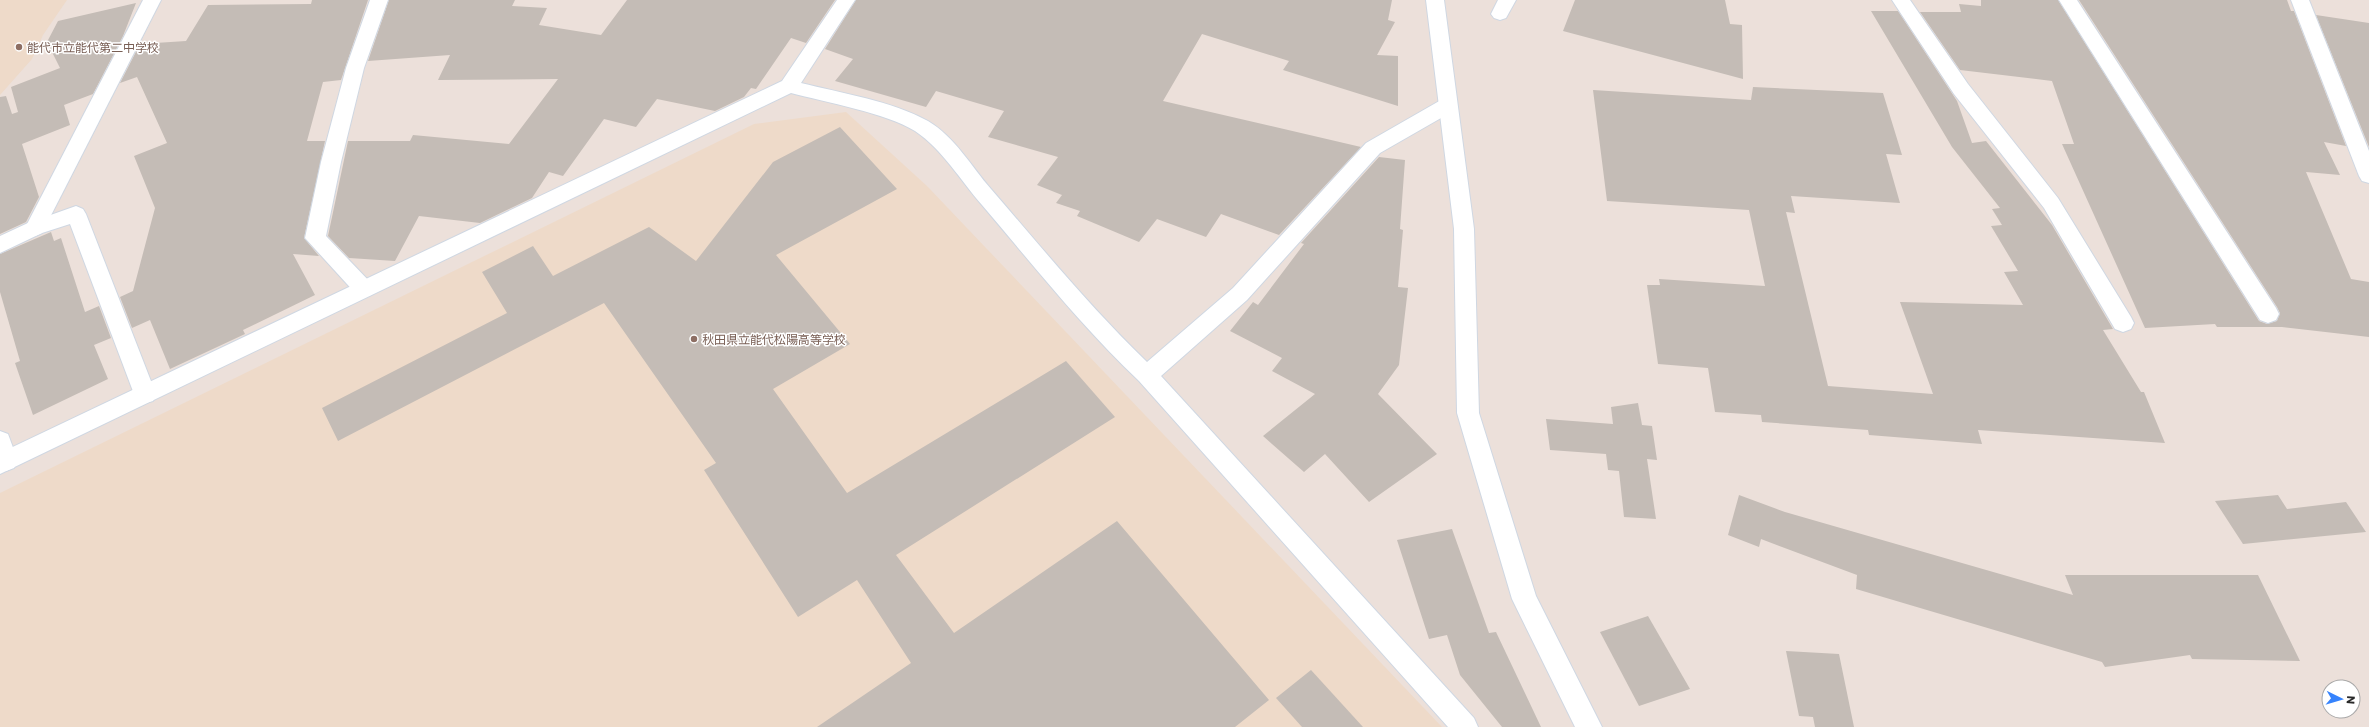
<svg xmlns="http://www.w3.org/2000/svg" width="2369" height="727" font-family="Poppins,'Noto Sans JP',sans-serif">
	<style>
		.education { fill: #eedac9 }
		.building { fill: #c4bcb6 }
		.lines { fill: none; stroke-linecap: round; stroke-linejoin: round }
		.service-casing { stroke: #cfd7e2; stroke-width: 2 }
		.minor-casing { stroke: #cfd7e2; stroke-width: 2 }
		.tertiary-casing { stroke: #cfd7e2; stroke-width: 2 }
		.service { fill: #fff; fill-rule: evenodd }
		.minor { fill: #fff; fill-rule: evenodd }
		.tertiary { fill: #fff; fill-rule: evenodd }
		.education-dot { fill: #8d6e63; stroke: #fff; stroke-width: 1.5 }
		.labels { text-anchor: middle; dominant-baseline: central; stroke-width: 3; stroke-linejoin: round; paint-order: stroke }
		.education-label { font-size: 12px; fill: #785e54; stroke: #fff; text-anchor: start }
	</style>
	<rect width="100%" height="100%" fill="#ece0da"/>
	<!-- education -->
	<g class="education">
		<polygon points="0,0 67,0 43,35 32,59 0,95"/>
		<polygon points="846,112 927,186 1442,727 0,727 0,493 754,124"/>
	</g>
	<!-- building -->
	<g class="building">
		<polygon points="312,0 368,0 341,80 323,82 307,141 325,141 304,238 319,256 293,254 315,295 243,330 245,334 170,369 150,320 132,328 120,297 133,291 155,208 134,156 167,143 137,77 120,83 140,44 186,41 208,5 311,4"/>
		<polygon points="389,0 515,0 512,6 547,8 539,25 601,35 627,0 835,0 806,43 791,38 756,89 751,88 744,97 715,111 657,99 636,127 604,119 563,176 549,172 532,198 480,223 419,216 395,261 349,258 328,236 348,141 410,141 413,135 509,144 558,79 438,80 450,55 368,61"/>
		<polygon points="856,0 1392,0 1388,20 1395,22 1377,55 1398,56 1398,106 1283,70 1289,61 1202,34 1163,101 1361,147 1279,235 1221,214 1206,237 1157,219 1139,242 1077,216 1080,211 1056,203 1062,195 1037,185 1058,157 988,137 1004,111 936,91 926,107 835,81 853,59 825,49"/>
		<polygon points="1575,0 1725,0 1730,24 1742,25 1743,79 1563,31"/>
		<polygon points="1981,0 2058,0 2259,321 2267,324 2277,321 2280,313 2277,307 2079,0 2287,0 2291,11 2294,11 2346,146 2324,142 2340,175 2306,172 2351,279 2369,282 2369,337 2282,327 2217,327 2215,324 2145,328 2062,144 2074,144 2052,81 1960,70 1920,12 1961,12 1959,4 1981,6"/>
		<polygon points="136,3 123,36 93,94 64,105 70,125 22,144 39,197 26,222 0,234 0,97 6,96 12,114 18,112 11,87 60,68 47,42 58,21"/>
		<polygon points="1871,11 1898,11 1957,101 1972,143 1986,141 2052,225 2113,329 2103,330 2141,392 2144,392 2165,443 1978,430 1982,444 1869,435 1868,430 1762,422 1761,415 1715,412 1708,368 1658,364 1647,285 1660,285 1659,279 1765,286 1749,210 1607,201 1593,90 1751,100 1753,87 1883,93 1902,155 1886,154 1900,203 1791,196 1795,213 1786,212 1828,386 1933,394 1900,302 2023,305 2004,272 2018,271 1991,226 2002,225 1992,209 2000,208 1952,147"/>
		<polygon points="2316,15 2369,23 2369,147"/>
		<polygon points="840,127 897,189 776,255 850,344 773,389 847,493 1066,361 1115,417 896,555 954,633 1117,521 1269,700 1235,727 817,727 911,663 857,580 798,617 704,470 716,463 604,303 338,441 322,408 507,313 482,272 533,246 553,276 649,227 696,261 773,162"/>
		<polygon points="1379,157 1405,160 1400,229 1403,230 1398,287 1408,288 1399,365 1378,394 1437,454 1369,502 1325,454 1304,472 1263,436 1315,394 1272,371 1282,358 1230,331 1253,302 1258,305 1304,244 1301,243"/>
		<polygon points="51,232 54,241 61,238 85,312 99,306 111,338 94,345 108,379 33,415 15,363 20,361 0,292 0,254"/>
		<polygon points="1638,403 1642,425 1652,426 1657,460 1647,459 1656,519 1624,517 1619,471 1608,470 1606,454 1550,450 1546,419 1613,424 1611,407"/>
		<polygon points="1739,495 1785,512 2073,595 2065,575 2258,575 2300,661 2192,659 2190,655 2105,667 2102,662 1856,589 1857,575 1761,539 1759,547 1728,535"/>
		<polygon points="2278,495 2287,509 2346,502 2366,532 2243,544 2215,501"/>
		<polygon points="1452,529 1489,633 1496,632 1541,727 1502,727 1460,675 1447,635 1429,639 1397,540"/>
		<polygon points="1648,616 1690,689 1639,706 1600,632"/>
		<polygon points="1786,651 1839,654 1854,727 1815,727 1813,717 1799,716"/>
		<polygon points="1311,670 1363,727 1302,727 1276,698"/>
	</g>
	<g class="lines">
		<!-- service casing -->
		<g class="service-casing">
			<g id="service">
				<polygon points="370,0 388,0 364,68 341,162 326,236 371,283 375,289 371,295 364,297 357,295 305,238 321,162 346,68"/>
				<polygon points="76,206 83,209 86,214 156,394 153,401 145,403 137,401 134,394 70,224 42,233 0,253 0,236 28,223"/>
				<polygon points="0,431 8,434 18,461 14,468 6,471 0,469"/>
			</g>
		</g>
		<!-- minor casing -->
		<g class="minor-casing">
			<g id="minor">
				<polygon points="143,0 161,0 42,233 35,236 28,233 25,228"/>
				<path d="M837,0h18l-54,83c40,10 91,18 127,38 27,16 43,45 63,68 51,59 100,119 156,173l86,-74 133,-145 75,-43 7,-2 7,2 2,5 -2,5 -75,43 -133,147 -86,76 313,342 4,9h-30l-309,-346c-57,-54 -106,-116 -157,-176 -22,-25 -39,-55 -67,-74 -29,-18 -90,-29 -124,-38l-791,381v-21l782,-372z"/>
				<polygon points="1498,0 1516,0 1506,18 1500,20 1494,18 1491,14"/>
				<polygon points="1892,0 1910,0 1968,84 2058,198 2131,317 2134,323 2131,329 2123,332 2115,329 2044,208 1954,94"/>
				<polygon points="2059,0 2077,0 2276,308 2279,314 2276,320 2268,323 2260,320"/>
				<polygon points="2291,0 2309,0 2369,151 2369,183 2362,181 2359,176"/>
			</g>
		</g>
		<!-- tertiary casing -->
		<g class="tertiary-casing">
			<polygon id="tertiary" points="1426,0 1444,0 1474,229 1479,413 1536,596 1602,727 1575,727 1512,599 1457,413 1454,229"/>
		</g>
		<!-- service -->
		<use href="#service" class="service"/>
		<!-- minor -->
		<use href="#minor" class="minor"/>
		<!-- tertiary -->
		<use href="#tertiary" class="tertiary"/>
	</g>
	<!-- markers -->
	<g class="education-dot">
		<circle cx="19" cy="47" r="4"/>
		<circle cx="694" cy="339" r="4"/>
	</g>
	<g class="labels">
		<!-- education labels -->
		<g class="education-label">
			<text x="27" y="47">能代市立能代第二中学校</text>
			<text x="702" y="339">秋田県立能代松陽高等学校</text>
		</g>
	</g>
	<!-- north arrow -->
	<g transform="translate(2341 699) rotate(95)"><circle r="19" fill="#ffffff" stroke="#a9a9a9"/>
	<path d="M0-3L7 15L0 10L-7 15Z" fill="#3683fd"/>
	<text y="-6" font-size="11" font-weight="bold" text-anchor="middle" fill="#292929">N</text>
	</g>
</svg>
